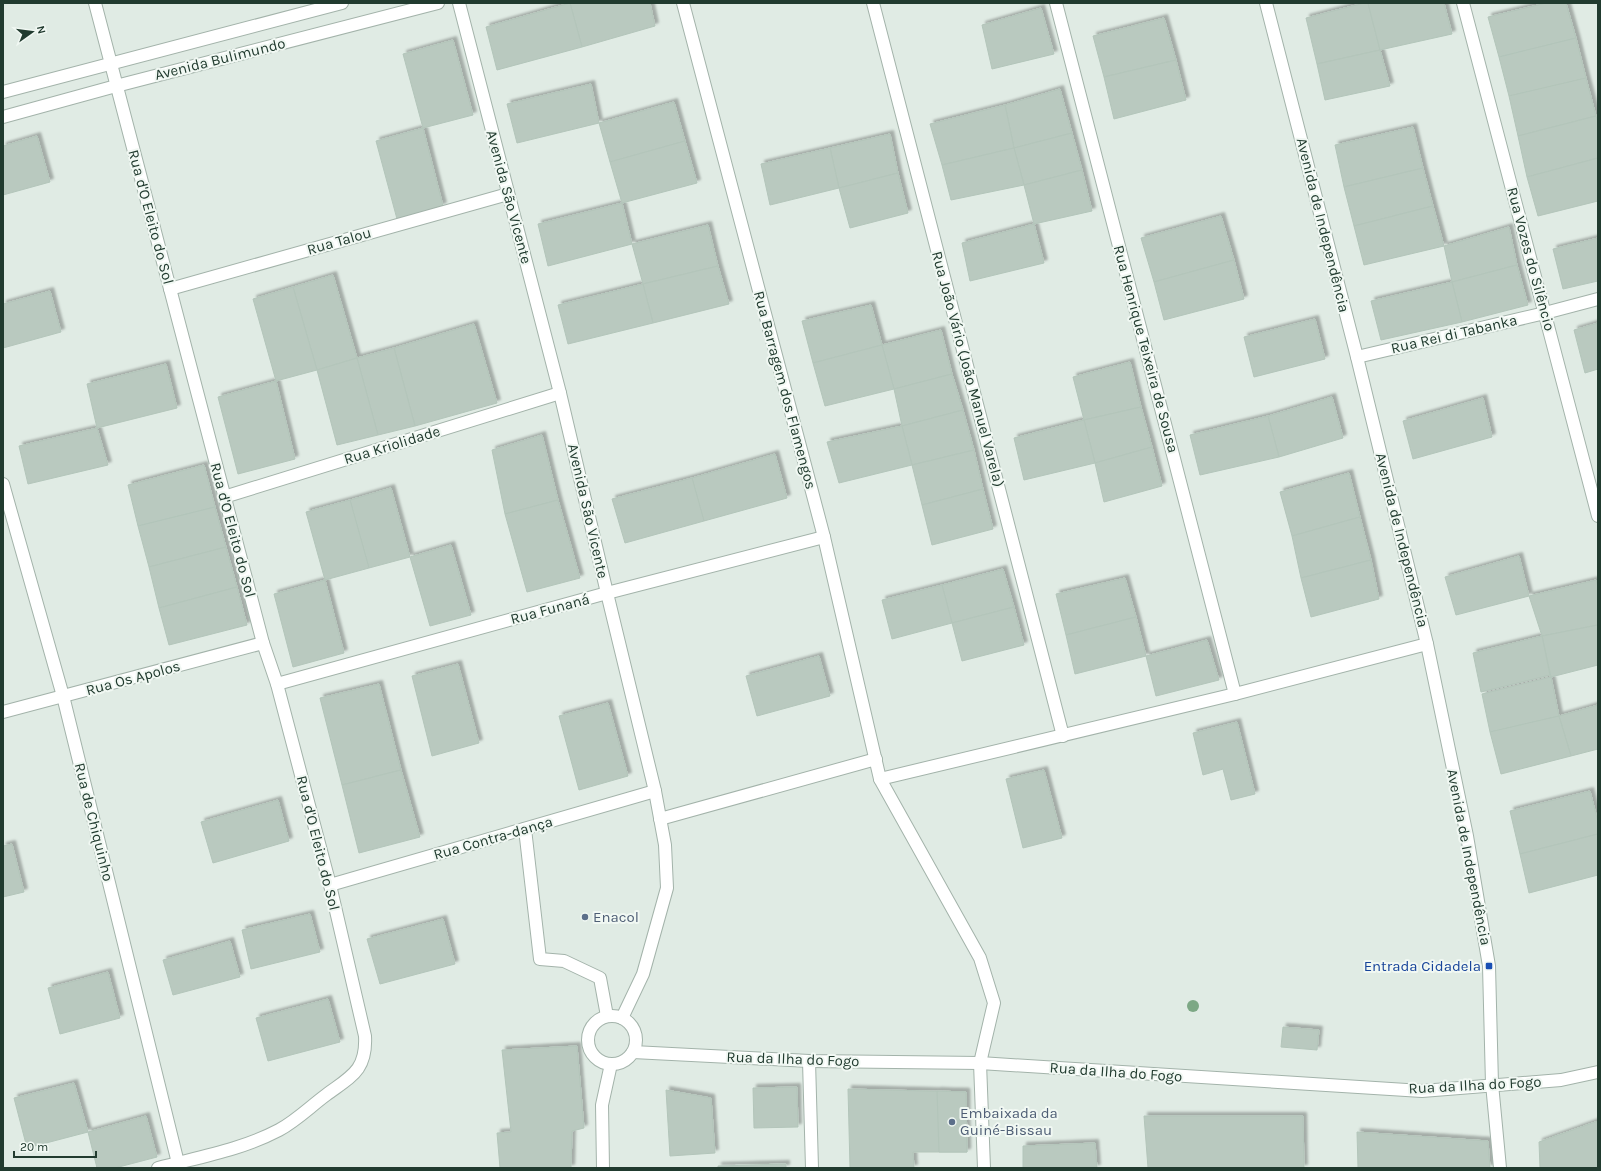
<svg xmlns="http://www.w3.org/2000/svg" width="1601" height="1171" font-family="Karla,sans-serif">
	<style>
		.building { fill: #b9c9bf; stroke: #b3c5ba; filter: url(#shadow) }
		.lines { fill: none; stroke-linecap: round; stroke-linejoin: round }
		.service-casing { stroke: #a3b3aa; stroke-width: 14 }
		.minor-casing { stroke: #a3b3aa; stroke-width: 14 }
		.tertiary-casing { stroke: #a3b3aa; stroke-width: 14 }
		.service { stroke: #fff; stroke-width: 12 }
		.minor { stroke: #fff; stroke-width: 12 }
		.tertiary { stroke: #fff; stroke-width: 12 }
		.tree { fill: #7da885 }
		.service-dot { fill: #5c6f8a; stroke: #f1f8f3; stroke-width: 1.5 }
		.transit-dot { fill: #1a4fb4; stroke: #f1f8f3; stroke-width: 1.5 }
		.labels { text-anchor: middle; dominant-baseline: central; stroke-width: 4; stroke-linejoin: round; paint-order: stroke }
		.street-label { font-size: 15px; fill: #213b2f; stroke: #f1f8f3 }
		.service-label { font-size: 15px; fill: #4e5e75; stroke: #f1f8f3; text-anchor: start }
		.transit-label { font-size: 15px; fill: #164399; stroke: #f1f8f3; text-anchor: end }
	</style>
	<defs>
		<filter id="shadow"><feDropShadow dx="3.5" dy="-3.5" stdDeviation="1" flood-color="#0004"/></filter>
	</defs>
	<rect width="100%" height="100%" fill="#e0ebe4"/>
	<!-- building -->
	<g class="building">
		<polygon points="570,3 650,3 655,26 582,47"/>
		<polygon points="570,3 582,47 497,70 486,27"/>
		<polygon points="1364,3 1368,3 1380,50 1317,64 1306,18"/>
		<polygon points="1368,3 1444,3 1452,34 1380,50"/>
		<polygon points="1546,3 1566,3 1576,38 1499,57 1488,17"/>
		<polygon points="1041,8 1054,54 992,69 982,25"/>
		<polygon points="1164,18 1176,60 1104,77 1093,36"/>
		<polygon points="1576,38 1586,78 1509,96 1499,57"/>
		<polygon points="453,40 473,115 423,128 403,54"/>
		<polygon points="1380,50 1390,86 1325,100 1317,64"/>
		<polygon points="1176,60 1186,100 1114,119 1104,77"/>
		<polygon points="1586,78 1596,116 1518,136 1509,96"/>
		<polygon points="591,84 599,123 517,143 507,104"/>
		<polygon points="1060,89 1072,133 1014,148 1005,105"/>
		<polygon points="674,102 685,141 610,162 599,123"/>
		<polygon points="1005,105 1014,148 942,165 930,124"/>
		<polygon points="1596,116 1598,122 1598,158 1527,177 1518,136"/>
		<polygon points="1413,127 1423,168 1344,187 1335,145"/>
		<polygon points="423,128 443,206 397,219 376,141"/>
		<polygon points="1072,133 1082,170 1024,185 1014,148"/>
		<polygon points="890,134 898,173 839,188 830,148"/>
		<polygon points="37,136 50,182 3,195 3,146"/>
		<polygon points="685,141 697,183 622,203 610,162"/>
		<polygon points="830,148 839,188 770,205 761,164"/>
		<polygon points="1014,148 1024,185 951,200 942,165"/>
		<polygon points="1598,158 1598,201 1538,216 1527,177"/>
		<polygon points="1423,168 1433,206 1354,226 1344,187"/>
		<polygon points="1082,170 1092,211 1034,224 1024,185"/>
		<polygon points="898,173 908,213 850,228 839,188"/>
		<polygon points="622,203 632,244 548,266 538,224"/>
		<polygon points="1433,206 1444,246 1364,265 1354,226"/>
		<polygon points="1221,216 1234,260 1154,282 1141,238"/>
		<polygon points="1034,224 1044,263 970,281 962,243"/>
		<polygon points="708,225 718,266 643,284 632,244"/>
		<polygon points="1509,227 1517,265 1452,282 1444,246"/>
		<polygon points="1598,238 1598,281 1563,289 1553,249"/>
		<polygon points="1234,260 1244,299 1164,320 1154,282"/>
		<polygon points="1517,265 1528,305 1462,322 1452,282"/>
		<polygon points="718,266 729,304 653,323 643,284"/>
		<polygon points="333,275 357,358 317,370 293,287"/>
		<polygon points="1452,282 1462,322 1381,340 1371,301"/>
		<polygon points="643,284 653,323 568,344 558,305"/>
		<polygon points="293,287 317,370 276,381 253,299"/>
		<polygon points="50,291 61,332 3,348 3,304"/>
		<polygon points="871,305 882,345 813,363 802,321"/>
		<polygon points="1315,319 1325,359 1254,377 1244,337"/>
		<polygon points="1598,323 1598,369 1585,373 1574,330"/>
		<polygon points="474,324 497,403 415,426 394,348"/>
		<polygon points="941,330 952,374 894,389 882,345"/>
		<polygon points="882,345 894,389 825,406 813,363"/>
		<polygon points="394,348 415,426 378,435 357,358"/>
		<polygon points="357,358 378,435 337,445 317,370"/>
		<polygon points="1130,362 1141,407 1084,420 1073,377"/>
		<polygon points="166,364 177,408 97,428 87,384"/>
		<polygon points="952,374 963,410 902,426 894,389"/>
		<polygon points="276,381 295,459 238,474 218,397"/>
		<polygon points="1332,397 1343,438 1279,457 1268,416"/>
		<polygon points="1483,398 1492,437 1413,459 1403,421"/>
		<polygon points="1141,407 1152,447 1095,463 1084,420"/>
		<polygon points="963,410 974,450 912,465 902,426"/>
		<polygon points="1268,416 1279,457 1200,475 1190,435"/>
		<polygon points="1084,420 1095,463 1024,480 1014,438"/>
		<polygon points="902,426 912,465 839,483 827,442"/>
		<polygon points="97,428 108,465 28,484 19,446"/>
		<polygon points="542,435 558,500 505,514 492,450"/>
		<polygon points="1152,447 1162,486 1104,502 1095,463"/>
		<polygon points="974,450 983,489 922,505 912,465"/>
		<polygon points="775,454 787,498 704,521 692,478"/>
		<polygon points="204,465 215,507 138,526 128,485"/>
		<polygon points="1349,473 1360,517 1292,536 1280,492"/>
		<polygon points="692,478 704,521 625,543 612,499"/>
		<polygon points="391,488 410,557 369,568 350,500"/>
		<polygon points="983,489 993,529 932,545 922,505"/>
		<polygon points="350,500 369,568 325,580 306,512"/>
		<polygon points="558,500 580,578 527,592 505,514"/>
		<polygon points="215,507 226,547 149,567 138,526"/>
		<polygon points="1360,517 1371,560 1301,578 1292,536"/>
		<polygon points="451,545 471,615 430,626 410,557"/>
		<polygon points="226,547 237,587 159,608 149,567"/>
		<polygon points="1519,556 1529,596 1456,615 1445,577"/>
		<polygon points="1371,560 1379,599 1311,617 1301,578"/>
		<polygon points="1003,569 1014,607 952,623 942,585"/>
		<polygon points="1125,578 1136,617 1066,635 1056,594"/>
		<polygon points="325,580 344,653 293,667 274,594"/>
		<polygon points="1596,580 1598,587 1598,625 1542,636 1529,596"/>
		<polygon points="942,585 952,623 892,639 882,600"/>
		<polygon points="237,587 247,625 169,645 159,608"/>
		<polygon points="1014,607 1024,645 962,661 952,623"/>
		<polygon points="1136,617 1146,656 1075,674 1066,635"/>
		<polygon points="1598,625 1598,665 1551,677 1542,636"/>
		<polygon points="1542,636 1550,675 1481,692 1473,653"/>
		<polygon points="1207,640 1219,680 1156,696 1146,656"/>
		<polygon points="819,656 830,696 757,716 746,676"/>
		<polygon points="458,664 479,743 432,756 412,676"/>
		<polygon points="1551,677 1559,716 1490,732 1482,694"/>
		<polygon points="379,684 401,770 342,785 320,698"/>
		<polygon points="608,703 628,776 579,790 559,716"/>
		<polygon points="1598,705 1598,749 1571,756 1559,716"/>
		<polygon points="1559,716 1571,756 1501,774 1490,732"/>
		<polygon points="1237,722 1255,794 1231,800 1223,769 1203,775 1193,733"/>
		<polygon points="401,770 420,837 359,853 342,785"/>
		<polygon points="1044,770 1062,838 1023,848 1006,779"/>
		<polygon points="1590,791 1598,822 1598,834 1520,854 1510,811"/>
		<polygon points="278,800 289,841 213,863 201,822"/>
		<polygon points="1598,834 1598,875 1529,893 1520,854"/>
		<polygon points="12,844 24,892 3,897 3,846"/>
		<polygon points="310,914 320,952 251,969 242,930"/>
		<polygon points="443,919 455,964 380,984 367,939"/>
		<polygon points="230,941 240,977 173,995 163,960"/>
		<polygon points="108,972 120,1018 60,1034 48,988"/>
		<polygon points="328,999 340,1042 268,1061 256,1018"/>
		<polygon points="1283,1027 1319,1030 1317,1050 1281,1047"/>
		<polygon points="577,1046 584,1128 572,1131 571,1168 500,1168 497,1133 511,1132 502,1050"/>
		<polygon points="74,1083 88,1132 27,1148 14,1098"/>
		<polygon points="797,1087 798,1127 754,1128 753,1088"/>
		<polygon points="848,1089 966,1092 967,1152 913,1152 914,1168 850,1168"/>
		<polygon points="666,1090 711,1098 715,1153 670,1156"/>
		<polygon points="937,1091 966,1092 967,1152 939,1152"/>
		<polygon points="146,1116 157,1157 115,1168 97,1168 88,1132"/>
		<polygon points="1144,1116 1303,1116 1304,1168 1148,1168"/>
		<polygon points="1598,1121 1598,1168 1540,1168 1539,1142"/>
		<polygon points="1357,1132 1488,1141 1490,1168 1358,1168"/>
		<polygon points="1095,1143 1097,1168 1023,1168 1023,1146"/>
		<polygon points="786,1164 786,1168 718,1168 718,1166"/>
	</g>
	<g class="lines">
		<!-- service casing -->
		<g class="service-casing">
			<polyline id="service" points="525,829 540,959 564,961 600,978 607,1016"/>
		</g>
		<!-- minor casing -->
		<g class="minor-casing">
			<g id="minor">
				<path d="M95,3l168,640 14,41 53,201 35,151c2,35 -15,41 -39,59 -15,11 -30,26 -47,35 -38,20 -80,27 -121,38"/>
				<polyline points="683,3 824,537 880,779 980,958 994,1003 980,1063 984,1168"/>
				<polyline points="873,3 1063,736"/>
				<polyline points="1056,3 1235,694"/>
				<polyline points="1463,3 1598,516"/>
				<polyline points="170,289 508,194"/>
				<polyline points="1357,357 1545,313 1598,299"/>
				<polyline points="3,484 63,696 178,1163"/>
				<polyline points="224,497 560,393"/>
				<polyline points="277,684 607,593 824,537"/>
				<polyline points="3,712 263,643"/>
				<polyline points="880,779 1235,694 1427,644"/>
				<polyline points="660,819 876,759"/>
				<polyline points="330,885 655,791"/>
				<circle cx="612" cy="1040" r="24"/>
				<polyline points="633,1052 809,1061 980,1063 1422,1091 1561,1080 1598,1072"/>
				<polyline points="809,1061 812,1168"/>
				<polyline points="1492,1084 1500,1168"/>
			</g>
		</g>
		<!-- tertiary casing -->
		<g class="tertiary-casing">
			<g id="tertiary">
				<polyline points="459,3 560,393 607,593 655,791 665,845 667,888 643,974 622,1018"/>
				<polyline points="1266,3 1357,357 1427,644 1467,836 1489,966 1492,1084"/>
				<polyline points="3,92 342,3"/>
				<polyline points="3,117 116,86 438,3"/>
				<polyline points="603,1168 602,1105 611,1064"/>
			</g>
		</g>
		<!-- service -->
		<use href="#service" class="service"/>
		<!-- minor -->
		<use href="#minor" class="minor"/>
		<!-- tertiary -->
		<use href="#tertiary" class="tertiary"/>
	</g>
	<!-- trees -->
	<circle class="tree" cx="1193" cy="1006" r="6"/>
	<!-- markers -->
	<g class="service-dot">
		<circle cx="585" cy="917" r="4"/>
		<circle cx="952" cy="1122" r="4"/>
	</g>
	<rect class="transit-dot" x="1485" y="962" width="8" height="8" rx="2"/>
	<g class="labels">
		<!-- street labels -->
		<g class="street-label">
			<text transform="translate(220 59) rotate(-14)">Avenida Bulimundo</text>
			<text transform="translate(509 197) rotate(75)">Avenida São Vicente</text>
			<text transform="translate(151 217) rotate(75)">Rua d'O Eleito do Sol</text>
			<text transform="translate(1323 225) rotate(76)">Avenida de Independência</text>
			<text transform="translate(339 241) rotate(-16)">Rua Talou</text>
			<text transform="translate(1531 259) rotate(75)">Rua Vozes do Silêncio</text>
			<text transform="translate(1454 334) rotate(-13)">Rua Rei di Tabanka</text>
			<text transform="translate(1146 349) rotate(75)">Rua Henrique Teixeira de Sousa</text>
			<text transform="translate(968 369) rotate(75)">Rua João Vário (João Manuel Varela)</text>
			<text transform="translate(785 390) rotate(75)">Rua Barragem dos Flamengos</text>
			<text transform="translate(392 445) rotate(-17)">Rua Kriolidade</text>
			<text transform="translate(588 511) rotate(77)">Avenida São Vicente</text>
			<text transform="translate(233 530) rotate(75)">Rua d'O Eleito do Sol</text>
			<text transform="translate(1402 540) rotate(76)">Avenida de Independência</text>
			<text transform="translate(550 609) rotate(-15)">Rua Funaná</text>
			<text transform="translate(133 678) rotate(-15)">Rua Os Apolos</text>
			<text transform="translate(94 822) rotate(76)">Rua de Chiquinho</text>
			<text transform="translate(493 838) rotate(-16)">Rua Contra-dança</text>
			<text transform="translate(318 843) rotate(76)">Rua d'O Eleito do Sol</text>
			<text transform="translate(1469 857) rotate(79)">Avenida de Independência</text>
			<text transform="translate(793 1059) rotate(2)">Rua da Ilha do Fogo</text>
			<text transform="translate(1116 1072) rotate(4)">Rua da Ilha do Fogo</text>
			<text transform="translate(1475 1085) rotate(-3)">Rua da Ilha do Fogo</text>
		</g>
		<!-- service labels -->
		<g class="service-label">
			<text x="593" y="917">Enacol</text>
			<text x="960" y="1113">Embaixada da<tspan x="960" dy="17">Guiné-Bissau</tspan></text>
		</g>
		<!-- transit labels -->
		<g class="transit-label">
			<text x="1481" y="966">Entrada Cidadela</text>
		</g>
	</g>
	<!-- border -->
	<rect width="1601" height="1171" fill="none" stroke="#213b2f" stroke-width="8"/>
	<!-- north arrow -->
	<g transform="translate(32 32) rotate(76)" stroke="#f1f8f3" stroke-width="3" paint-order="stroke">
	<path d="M0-3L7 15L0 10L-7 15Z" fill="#213b2f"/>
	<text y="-6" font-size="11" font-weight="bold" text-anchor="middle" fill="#213b2f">N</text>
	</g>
	<!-- scale -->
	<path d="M14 1151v6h82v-6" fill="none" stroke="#213b2f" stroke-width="2"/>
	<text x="20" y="1151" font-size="12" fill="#213b2f" stroke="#f1f8f3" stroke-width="3" paint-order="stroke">20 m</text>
</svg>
